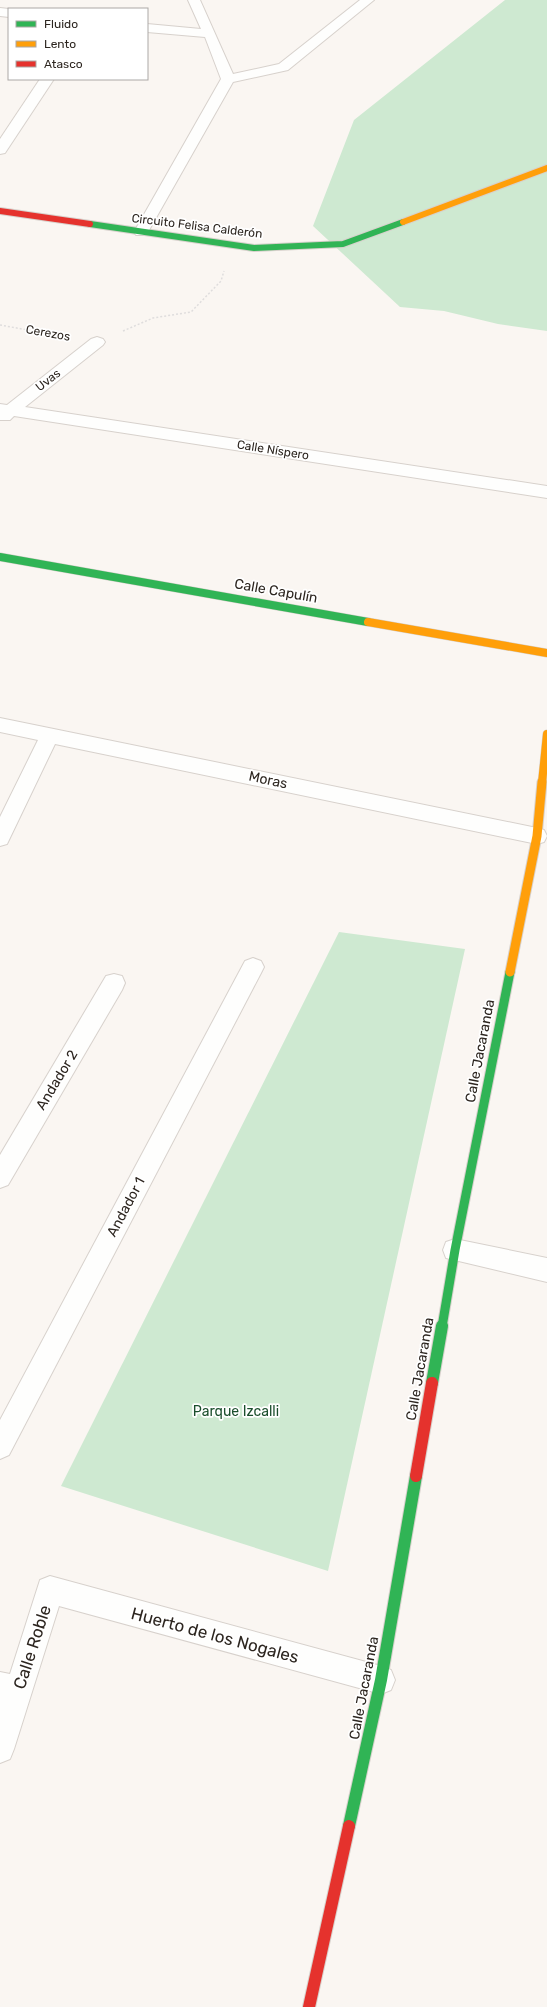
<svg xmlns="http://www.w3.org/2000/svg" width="547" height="2007" font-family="Rubik,sans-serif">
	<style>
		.green { fill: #cee9d1 }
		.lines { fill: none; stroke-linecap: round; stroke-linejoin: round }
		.street-casing { stroke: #d7d1cc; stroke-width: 2 }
		.fast-far3-casing { stroke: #d7d1cc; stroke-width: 8 }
		.fast-far2-casing { stroke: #d7d1cc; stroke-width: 9 }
		.fast-far1-casing { stroke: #d7d1cc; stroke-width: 11 }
		.fast-casing { stroke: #d7d1cc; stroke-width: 14 }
		.slow-far2-casing { stroke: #d7d1cc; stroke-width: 8 }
		.slow-far1-casing { stroke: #d7d1cc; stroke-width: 9 }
		.slow-casing { stroke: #d7d1cc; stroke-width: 11 }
		.jam-far1-casing { stroke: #d7d1cc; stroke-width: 8 }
		.jam-casing { stroke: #d7d1cc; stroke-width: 14 }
		.path { stroke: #dfdddd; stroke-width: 1.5; stroke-dasharray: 2 2; stroke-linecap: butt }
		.street { fill: #fefefd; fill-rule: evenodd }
		.fast-far3 { stroke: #30b455; stroke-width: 6 }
		.fast-far2 { stroke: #30b455; stroke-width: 8 }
		.fast-far1 { stroke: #30b455; stroke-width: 9 }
		.fast { stroke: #30b455; stroke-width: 12 }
		.slow-far2 { stroke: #ff9f0a; stroke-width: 6 }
		.slow-far1 { stroke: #ff9f0a; stroke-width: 8 }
		.slow { stroke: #ff9f0a; stroke-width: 9 }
		.jam-far1 { stroke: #e5322d; stroke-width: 6 }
		.jam { stroke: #e5322d; stroke-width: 12 }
		.labels { text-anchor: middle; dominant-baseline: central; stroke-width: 3.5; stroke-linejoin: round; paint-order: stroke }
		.far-street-label { font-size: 12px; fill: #2d2620; stroke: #fff }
		.street-label { font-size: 14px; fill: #2d2620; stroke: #fff }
		.park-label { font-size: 14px; fill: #1a4e2c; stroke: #fff }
		.near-street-label { font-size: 17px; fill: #2d2620; stroke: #fff }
	</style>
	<rect width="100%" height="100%" fill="#faf6f2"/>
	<!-- green -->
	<g class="green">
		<polygon points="505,0 547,0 547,331 498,324 444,311 400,307 313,226 354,120"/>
		<polygon points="339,932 465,949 328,1571 61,1486"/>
	</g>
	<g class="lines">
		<!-- street casing -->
		<g class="street-casing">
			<g id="street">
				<polygon points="188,0 200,0 233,74 279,64 360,0 374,0 288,70 233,82 148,232 146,235 136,235 134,232 221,79 205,37 147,32 147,24 201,29"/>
				<polygon points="0,8 9,9 9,17 0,16"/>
				<polygon points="40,79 54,79 5,153 0,154 0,139"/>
				<polygon points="97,337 103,339 105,342 103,345 25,407 547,486 547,498 14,416 10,420 0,420 0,404 7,405 91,339"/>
				<polygon points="0,718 537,828 544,830 547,836 544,842 537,844 55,744 7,844 0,846 0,817 38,740 0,732"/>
				<polygon points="253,958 261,961 264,967 261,973 9,1455 0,1459 0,1420 245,961"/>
				<polygon points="114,974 122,976 125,983 122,990 8,1185 0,1188 0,1155 106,976"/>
				<polygon points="455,1239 547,1258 547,1282 446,1258 443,1250 446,1242"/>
				<polygon points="50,1576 381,1666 391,1670 395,1680 391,1690 381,1694 59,1606 14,1749 10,1759 0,1763 0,1672 10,1674 40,1580"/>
			</g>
		</g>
		<!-- fast-far3 casing -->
		<g class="fast-far3-casing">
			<polyline id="fast-far3" points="90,224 254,248 343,244 403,222"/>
		</g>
		<!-- fast-far2 casing -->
		<g class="fast-far2-casing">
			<polyline id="fast-far2" points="0,557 368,622"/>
		</g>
		<!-- fast-far1 casing -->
		<g class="fast-far1-casing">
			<polyline id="fast-far1" points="442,1327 455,1250 510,972"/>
		</g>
		<!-- fast casing -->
		<g class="fast-casing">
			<g id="fast">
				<polyline points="432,1383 442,1326"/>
				<polyline points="349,1826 381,1680 416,1476"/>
			</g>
		</g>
		<!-- slow-far2 casing -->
		<g class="slow-far2-casing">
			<polyline id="slow-far2" points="403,222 547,168"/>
		</g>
		<!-- slow-far1 casing -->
		<g class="slow-far1-casing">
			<g id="slow-far1">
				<polyline points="368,622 547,653"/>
				<polyline points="542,783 547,734"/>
			</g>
		</g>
		<!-- slow casing -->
		<g class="slow-casing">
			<polyline id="slow" points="510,972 537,836 542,782"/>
		</g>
		<!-- jam-far1 casing -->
		<g class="jam-far1-casing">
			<polyline id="jam-far1" points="0,211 90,224"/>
		</g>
		<!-- jam casing -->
		<g class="jam-casing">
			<g id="jam">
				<polyline points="416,1476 432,1383"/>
				<polyline points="309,2007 349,1826"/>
			</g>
		</g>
		<!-- path -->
		<g class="path">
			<polyline points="0,325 61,336"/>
			<polyline points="123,331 153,318 191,312 221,281 224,271"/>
		</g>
		<!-- street -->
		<use href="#street" class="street"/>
		<!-- fast-far3 -->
		<use href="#fast-far3" class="fast-far3"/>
		<!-- fast-far2 -->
		<use href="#fast-far2" class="fast-far2"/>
		<!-- fast-far1 -->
		<use href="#fast-far1" class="fast-far1"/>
		<!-- fast -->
		<use href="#fast" class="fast"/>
		<!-- slow-far2 -->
		<use href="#slow-far2" class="slow-far2"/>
		<!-- slow-far1 -->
		<use href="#slow-far1" class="slow-far1"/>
		<!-- slow -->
		<use href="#slow" class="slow"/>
		<!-- jam-far1 -->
		<use href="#jam-far1" class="jam-far1"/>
		<!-- jam -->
		<use href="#jam" class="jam"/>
	</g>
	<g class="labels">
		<!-- far-street labels -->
		<g class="far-street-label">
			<text transform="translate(197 226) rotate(7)">Circuito Felisa Calderón</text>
			<text transform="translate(48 333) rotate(10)">Cerezos</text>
			<text transform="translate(48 380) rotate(-38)">Uvas</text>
			<text transform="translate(273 450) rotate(9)">Calle Níspero</text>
		</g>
		<!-- street labels -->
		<g class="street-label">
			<text transform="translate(276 591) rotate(10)">Calle Capulín</text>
			<text transform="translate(268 780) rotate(12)">Moras</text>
			<text transform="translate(480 1051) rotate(-79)">Calle Jacaranda</text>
			<text transform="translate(57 1080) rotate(-59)">Andador 2</text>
			<text transform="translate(126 1207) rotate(-62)">Andador 1</text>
			<text transform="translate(420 1369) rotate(-80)">Calle Jacaranda</text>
			<text transform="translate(364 1688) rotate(-79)">Calle Jacaranda</text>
		</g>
		<!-- park labels -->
		<g class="park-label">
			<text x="236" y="1411">Parque Izcalli</text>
		</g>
		<!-- near-street labels -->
		<g class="near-street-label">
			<text transform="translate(215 1635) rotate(15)">Huerto de los Nogales</text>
			<text transform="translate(32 1647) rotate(-72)">Calle Roble</text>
		</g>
	</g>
	<!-- legend -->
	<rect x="8" y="8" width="140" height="72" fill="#ffffff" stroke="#aba8a6"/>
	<rect x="16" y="21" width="20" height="6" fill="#30b455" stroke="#aba8a6"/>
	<text x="44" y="28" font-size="12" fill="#2d2620">Fluido</text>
	<rect x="16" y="41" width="20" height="6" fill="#ff9f0a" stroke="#aba8a6"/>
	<text x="44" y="48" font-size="12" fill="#2d2620">Lento</text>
	<rect x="16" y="61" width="20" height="6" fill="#e5322d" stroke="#aba8a6"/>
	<text x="44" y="68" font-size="12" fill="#2d2620">Atasco</text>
</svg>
